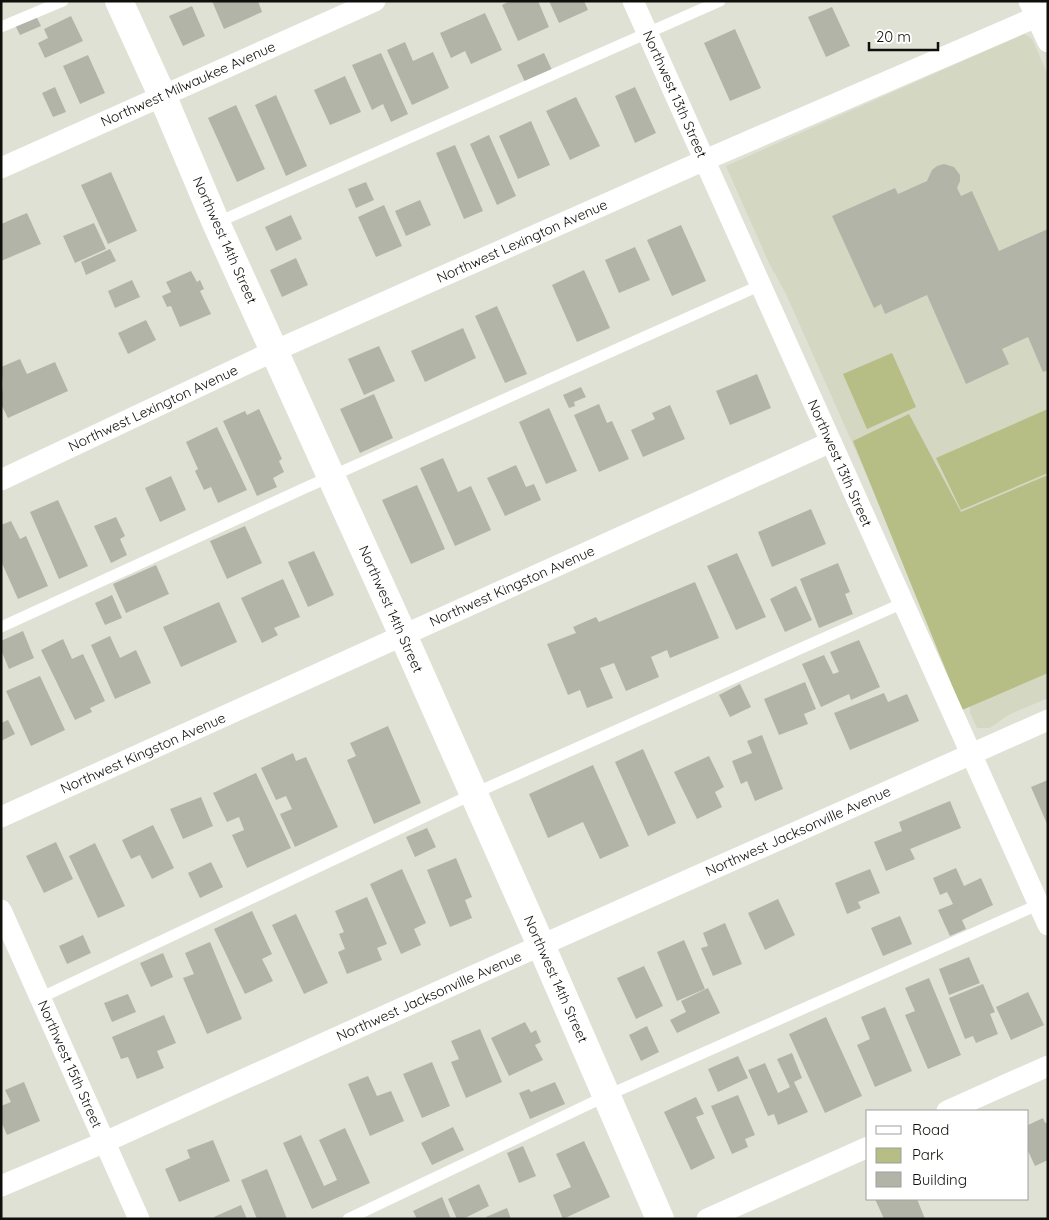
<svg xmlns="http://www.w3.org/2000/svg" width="1049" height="1220" font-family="Quicksand,sans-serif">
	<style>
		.built { fill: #d4d7c2 }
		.green { fill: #b6bd85 }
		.building { fill: #b2b4a7 }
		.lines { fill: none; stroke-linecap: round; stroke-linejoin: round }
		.lane { stroke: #fff; stroke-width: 11 }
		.street { stroke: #fff; stroke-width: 21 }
		.secondary { stroke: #fff; stroke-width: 28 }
		.labels { text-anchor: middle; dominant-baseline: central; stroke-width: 4; stroke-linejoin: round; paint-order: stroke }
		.street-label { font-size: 14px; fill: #0f100b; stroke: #fff }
	</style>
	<rect width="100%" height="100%" fill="#dee1d3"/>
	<!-- built -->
	<polygon class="built" points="1024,34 1032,39 1048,75 1048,698 1008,715 990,728 977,728 970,713 970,707 786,294 769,263 726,166"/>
	<!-- green -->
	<g class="green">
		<polygon points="892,353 916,407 867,429 843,374"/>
		<polygon points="1048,409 1048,473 961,510 936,458"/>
		<polygon points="909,414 961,512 1048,475 1048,673 962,710 853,441"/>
	</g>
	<!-- building -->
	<g class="building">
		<polygon points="212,1 258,1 262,12 224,29"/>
		<polygon points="510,1 538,1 549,27 518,41 502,5"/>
		<polygon points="549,1 584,1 588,10 559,23"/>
		<polygon points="192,6 205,36 183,46 169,16"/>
		<polygon points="832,7 850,46 826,57 808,17"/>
		<polygon points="485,13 502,50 471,64 465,51 451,58 440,33"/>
		<polygon points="35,14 41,26 20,35 14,23"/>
		<polygon points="71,16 83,41 45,58 38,43 48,38 44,29"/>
		<polygon points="735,29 761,88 730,101 704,43"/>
		<polygon points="405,42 413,61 433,52 449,88 412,105 387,50"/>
		<polygon points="381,53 408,114 391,122 383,104 372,110 352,65"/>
		<polygon points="544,53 552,70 525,82 517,65"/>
		<polygon points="88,55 105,93 80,104 63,66"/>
		<polygon points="345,76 361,112 330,125 314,90"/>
		<polygon points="55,87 66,112 53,117 42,93"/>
		<polygon points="635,87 656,133 635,143 615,96"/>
		<polygon points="276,95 307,166 286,176 255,105"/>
		<polygon points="576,97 600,146 570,160 546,111"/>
		<polygon points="236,105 265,169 237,182 208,118"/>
		<polygon points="531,121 550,165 518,179 499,136"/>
		<polygon points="489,135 516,196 497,205 470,144"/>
		<polygon points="455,145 483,211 464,219 436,153"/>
		<polygon points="944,164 954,167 960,175 960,181 957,188 961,196 972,191 999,251 1048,229 1048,370 1043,372 1028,337 1002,349 1009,364 966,384 927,295 885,314 881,304 874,308 832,216 895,188 898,194 927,181 932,170 937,166"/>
		<polygon points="111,172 137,231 108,244 81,185"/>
		<polygon points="366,182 374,200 356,208 348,189"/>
		<polygon points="420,200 431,225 406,236 395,211"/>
		<polygon points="384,205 402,246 376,257 358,217"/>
		<polygon points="27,213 41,244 1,261 1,224"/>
		<polygon points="291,215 302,239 276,251 265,227"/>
		<polygon points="94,223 106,249 75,263 63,236"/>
		<polygon points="681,225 706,281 672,296 647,240"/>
		<polygon points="635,247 650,280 619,293 605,260"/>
		<polygon points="110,249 116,261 86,275 81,262"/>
		<polygon points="296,258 308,285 282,297 270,270"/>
		<polygon points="584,270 610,328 577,342 552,285"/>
		<polygon points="191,271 197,282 200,280 204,289 200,291 211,314 180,327 171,306 167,307 162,296 171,292 166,282"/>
		<polygon points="132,280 140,297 115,308 108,291"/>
		<polygon points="497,306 527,374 505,383 475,316"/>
		<polygon points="146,320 156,340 128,354 118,333"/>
		<polygon points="463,328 476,358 425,382 411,351"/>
		<polygon points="379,346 395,381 364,395 348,359"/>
		<polygon points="20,359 27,374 55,362 68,391 8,418 1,404 3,383 1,367"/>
		<polygon points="757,374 771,408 730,425 716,391"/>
		<polygon points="581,387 586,397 574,402 575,406 569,408 563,395"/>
		<polygon points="374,394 393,438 360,453 340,409"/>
		<polygon points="599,404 607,423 612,421 629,459 599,472 574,415"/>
		<polygon points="670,405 685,439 643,457 631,430 655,419 652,413"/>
		<polygon points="549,408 577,471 546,484 519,422"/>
		<polygon points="259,409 282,459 279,461 284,472 273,478 277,487 257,496 223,421 245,411 247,415"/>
		<polygon points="217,427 247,490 218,503 211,487 204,490 195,471 198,469 186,442"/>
		<polygon points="443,458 458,492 471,486 491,530 455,546 420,468"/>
		<polygon points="516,465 526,487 534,484 541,500 505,516 487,478"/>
		<polygon points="171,476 186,510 160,522 145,488"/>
		<polygon points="417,485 445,549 411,564 382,500"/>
		<polygon points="58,500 88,566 59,579 30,512"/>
		<polygon points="811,509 826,544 772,567 758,532"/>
		<polygon points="116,517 125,536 120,539 127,555 111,563 94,526"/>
		<polygon points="11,521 20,539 26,536 48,586 18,599 1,561 1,525"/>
		<polygon points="245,526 262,563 227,579 210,541"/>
		<polygon points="314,551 334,595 308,607 288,562"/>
		<polygon points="737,553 766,617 736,630 707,566"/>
		<polygon points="838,563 850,592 845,594 853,614 819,628 800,579"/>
		<polygon points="156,565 169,594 126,613 113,584"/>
		<polygon points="283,579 300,617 274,628 278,635 262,643 241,598"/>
		<polygon points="695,582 719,638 670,658 667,650 651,657 659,677 626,691 614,663 600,668 613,698 587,708 580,690 568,695 547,644 576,633 573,627 596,617 599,622"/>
		<polygon points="796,586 812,620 785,632 770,599"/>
		<polygon points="112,595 122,618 105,625 95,603"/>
		<polygon points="219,602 237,642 181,667 163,627"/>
		<polygon points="23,631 34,658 9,669 1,650 1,641"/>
		<polygon points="110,636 120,658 136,650 151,683 115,699 91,645"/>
		<polygon points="63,639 72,659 83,654 105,701 90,708 92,712 75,720 41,650"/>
		<polygon points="859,640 880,687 851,700 849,694 821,707 802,664 824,655 833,674 839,672 830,652"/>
		<polygon points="40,676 65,730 31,746 6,691"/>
		<polygon points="805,682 816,709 804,714 808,724 779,735 764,699"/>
		<polygon points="740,684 751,707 730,717 719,695"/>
		<polygon points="884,693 888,702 907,694 919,721 850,750 834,713"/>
		<polygon points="8,720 15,734 1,741 1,723"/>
		<polygon points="388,726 421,803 374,824 347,760 356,756 350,743"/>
		<polygon points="762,735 783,789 755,801 747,781 741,784 732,761 752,753 747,741"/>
		<polygon points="643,749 676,823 648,836 615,762"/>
		<polygon points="293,753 296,761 306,757 338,827 295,847 280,814 292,809 286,796 276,800 261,768"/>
		<polygon points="709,756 724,787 715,792 722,807 697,819 674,772"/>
		<polygon points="593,765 629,846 600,859 583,822 548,838 529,794"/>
		<polygon points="256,773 291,848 247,868 232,835 244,830 239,817 227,822 213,793"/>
		<polygon points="1048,780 1048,826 1031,787"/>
		<polygon points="201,797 213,826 183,839 170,809"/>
		<polygon points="950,801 961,828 910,849 915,859 886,871 874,842 902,831 899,822"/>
		<polygon points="153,825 174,868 152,879 140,855 131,859 122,840"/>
		<polygon points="427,828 436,847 415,857 406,837"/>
		<polygon points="56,842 73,879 44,893 26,856"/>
		<polygon points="95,843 125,906 98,918 69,856"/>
		<polygon points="456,858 472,897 465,900 472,918 450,927 427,870"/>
		<polygon points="211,862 223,887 200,898 188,873"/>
		<polygon points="956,868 964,886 981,878 993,905 962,920 966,929 950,936 938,910 953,904 947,892 940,895 933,878"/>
		<polygon points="402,869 426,923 414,929 421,945 401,954 370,884"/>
		<polygon points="870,869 880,893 858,902 861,908 847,914 835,883"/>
		<polygon points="367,897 387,944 377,948 382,960 347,974 338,952 345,949 339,934 344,932 335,911"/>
		<polygon points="778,899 795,935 765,950 748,913"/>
		<polygon points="252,911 272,954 262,959 273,981 245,994 214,929"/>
		<polygon points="296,914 328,983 304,994 272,925"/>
		<polygon points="900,916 912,944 883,956 871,928"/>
		<polygon points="725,923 742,964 713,976 701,948 708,946 703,933"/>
		<polygon points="83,935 91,953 67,964 59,946"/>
		<polygon points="684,940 705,989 677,1001 657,952"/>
		<polygon points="210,942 242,1019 207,1034 183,978 194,974 185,953"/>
		<polygon points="163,953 173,977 151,987 140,963"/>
		<polygon points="969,957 980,983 949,995 939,969"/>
		<polygon points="644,966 663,1006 636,1019 617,978"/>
		<polygon points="929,978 961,1055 928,1069 905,1015 915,1011 905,988"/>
		<polygon points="983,984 995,1012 990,1014 998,1034 976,1043 973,1036 965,1039 949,998"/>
		<polygon points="708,988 720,1013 677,1033 670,1020 686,1012 681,1001"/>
		<polygon points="1028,992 1044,1025 1011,1040 996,1007"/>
		<polygon points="128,994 136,1012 112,1022 104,1003"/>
		<polygon points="885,1007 912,1071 875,1087 857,1045 870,1039 861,1017"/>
		<polygon points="164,1015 176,1043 157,1051 164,1068 137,1079 128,1057 121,1059 112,1037"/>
		<polygon points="826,1017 862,1096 825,1113 789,1034"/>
		<polygon points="525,1022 531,1033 536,1030 541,1042 535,1045 543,1060 509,1076 491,1038"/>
		<polygon points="647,1026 659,1052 641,1061 629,1035"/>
		<polygon points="480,1029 502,1082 466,1098 451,1062 459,1059 451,1041"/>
		<polygon points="792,1053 802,1078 794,1082 808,1112 778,1125 774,1114 768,1116 748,1070 765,1063 778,1093 790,1087 777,1059"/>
		<polygon points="738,1056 748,1078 718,1092 708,1069"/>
		<polygon points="432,1062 450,1106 422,1118 403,1074"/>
		<polygon points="368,1076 377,1096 391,1091 404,1121 370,1136 348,1084"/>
		<polygon points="24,1082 40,1121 7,1135 1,1121 1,1106 11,1102 5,1090"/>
		<polygon points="555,1082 565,1104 530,1119 519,1093 529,1089 531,1092"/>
		<polygon points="738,1095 755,1135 745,1139 748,1147 732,1154 711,1106"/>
		<polygon points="696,1097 704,1114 696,1117 715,1158 691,1170 664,1112"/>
		<polygon points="1043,1118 1045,1123 1048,1122 1048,1160 1035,1166 1028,1151 1028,1125"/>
		<polygon points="453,1127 464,1150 432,1165 421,1143"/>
		<polygon points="345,1128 370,1183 312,1209 283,1143 301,1135 324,1186 337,1180 319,1140"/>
		<polygon points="213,1140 230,1181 179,1202 165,1169 190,1158 187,1150"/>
		<polygon points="584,1141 610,1197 563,1219 553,1195 571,1187 556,1154"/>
		<polygon points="523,1146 536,1176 519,1183 507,1153"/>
		<polygon points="267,1169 287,1219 257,1219 241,1180"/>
		<polygon points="479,1184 489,1206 463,1219 457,1219 448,1199"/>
		<polygon points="442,1197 451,1219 417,1219 413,1211"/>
		<polygon points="875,1199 917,1199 925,1219 884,1219"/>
		<polygon points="241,1205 247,1219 215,1219 214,1217"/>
		<polygon points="507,1208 511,1219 487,1219 486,1217"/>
	</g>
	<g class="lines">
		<!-- lane -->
		<g class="lane">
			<polyline points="1,27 63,1"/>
			<polyline points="216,223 720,1"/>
			<polyline points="1,627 307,487 761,285"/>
			<polyline points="40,998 473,794 903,603"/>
			<polyline points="348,1219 606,1096 1042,903"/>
		</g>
		<!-- street -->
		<g class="street">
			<polyline points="633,1 1048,925"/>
			<polyline points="1029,1 1048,42"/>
			<polyline points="1,168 375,1"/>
			<polyline points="1,480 274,351 705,160 1048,12"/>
			<polyline points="1,817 831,442"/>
			<polyline points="1,910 139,1219"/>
			<polyline points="947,1111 1048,1066"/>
			<polyline points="1,1186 105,1142 506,961 1048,720"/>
			<polyline points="707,1219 868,1147"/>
		</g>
		<!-- secondary -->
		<polyline class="secondary" points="119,1 162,95 216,223 403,635 541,945 660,1219"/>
	</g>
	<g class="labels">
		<!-- street labels -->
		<g class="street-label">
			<text transform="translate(188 84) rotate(-24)">Northwest Milwaukee Avenue</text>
			<text transform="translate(675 94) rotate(66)">Northwest 13th Street</text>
			<text transform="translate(225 240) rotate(66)">Northwest 14th Street</text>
			<text transform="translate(522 241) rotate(-24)">Northwest Lexington Avenue</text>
			<text transform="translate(153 408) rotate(-25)">Northwest Lexington Avenue</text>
			<text transform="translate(840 463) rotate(66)">Northwest 13th Street</text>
			<text transform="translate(512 586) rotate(-24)">Northwest Kingston Avenue</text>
			<text transform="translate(391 609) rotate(66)">Northwest 14th Street</text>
			<text transform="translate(143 753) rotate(-24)">Northwest Kingston Avenue</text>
			<text transform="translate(798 831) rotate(-24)">Northwest Jacksonville Avenue</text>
			<text transform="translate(556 979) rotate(66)">Northwest 14th Street</text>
			<text transform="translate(429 996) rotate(-24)">Northwest Jacksonville Avenue</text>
			<text transform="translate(70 1064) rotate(66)">Northwest 15th Street</text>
		</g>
	</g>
	<!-- border -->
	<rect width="1049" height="1220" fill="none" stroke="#0f100b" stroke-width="5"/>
	<!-- legend -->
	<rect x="866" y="1110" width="162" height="90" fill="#ffffff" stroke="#9f9f9d"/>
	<rect x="876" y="1126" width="25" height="8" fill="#ffffff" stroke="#9f9f9d"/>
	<text x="912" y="1135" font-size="15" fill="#0f100b">Road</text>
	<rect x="876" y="1148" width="25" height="15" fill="#b6bd85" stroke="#9f9f9d"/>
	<text x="912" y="1160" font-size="15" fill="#0f100b">Park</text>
	<rect x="876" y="1172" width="25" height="15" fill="#b2b4a7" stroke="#9f9f9d"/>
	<text x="912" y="1185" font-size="15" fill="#0f100b">Building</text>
	<!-- scale -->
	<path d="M869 42v8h69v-8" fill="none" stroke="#0f100b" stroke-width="2.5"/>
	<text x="876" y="42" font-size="15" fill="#0f100b" stroke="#ffffff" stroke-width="4" paint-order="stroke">20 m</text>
</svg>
